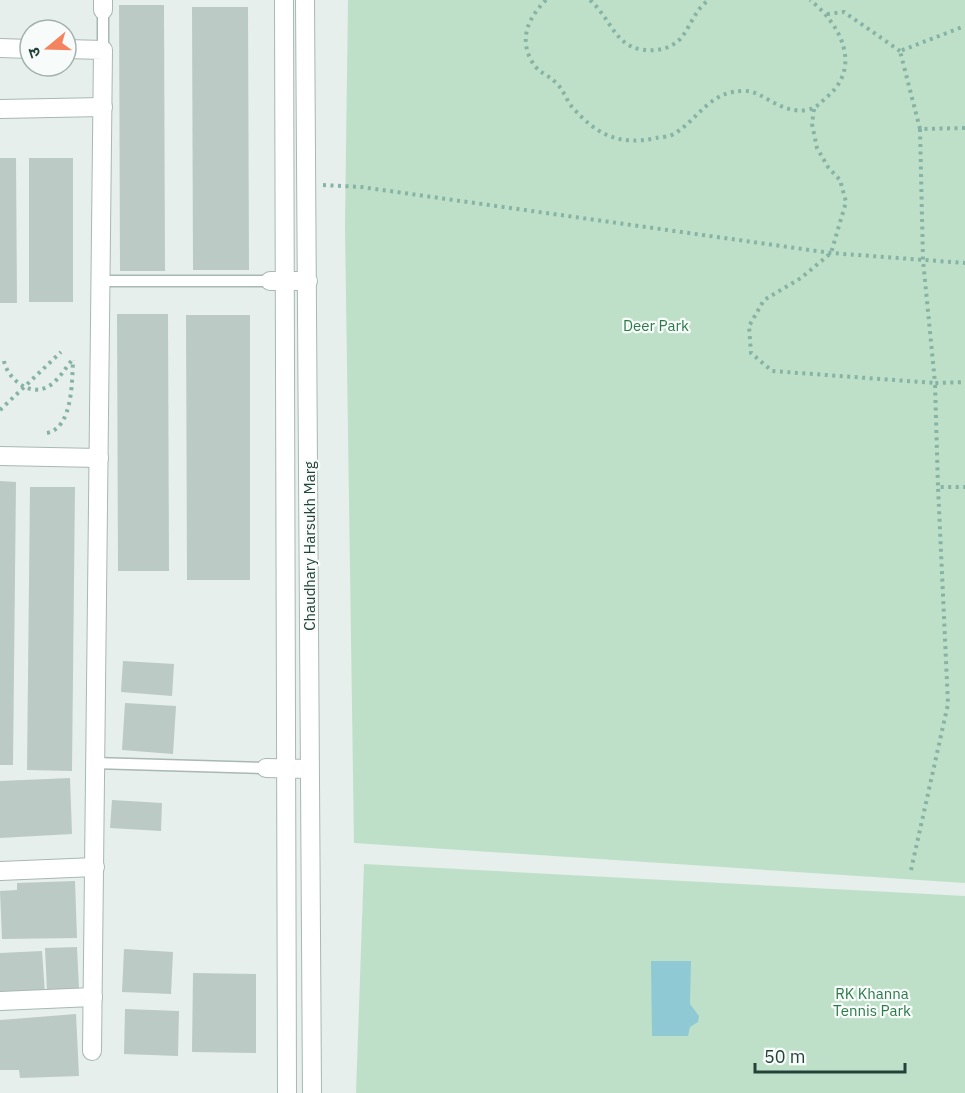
<svg xmlns="http://www.w3.org/2000/svg" width="965" height="1093" font-family="'IBM Plex Sans','Noto Sans Devanagari',sans-serif">
	<style>
		.green { fill: #bfe0c8 }
		.water { fill: #8ec9d4 }
		.building { fill: #bbcac4 }
		.lines { fill: none; stroke-linecap: round; stroke-linejoin: round }
		.service-casing { stroke: #a8b8b2; stroke-width: 13 }
		.minor-casing { stroke: #a8b8b2; stroke-width: 20 }
		.tertiary-casing { stroke: #a8b8b2; stroke-width: 20 }
		.path { stroke: #86b3a5; stroke-width: 4; stroke-dasharray: 3 4.5; stroke-linecap: butt }
		.service { stroke: #fff; stroke-width: 10 }
		.minor { stroke: #fff; stroke-width: 18 }
		.tertiary { stroke: #fff; stroke-width: 18 }
		.labels { text-anchor: middle; dominant-baseline: central; stroke-width: 4.5; stroke-linejoin: round; paint-order: stroke }
		.park-label { font-size: 15px; fill: #2d7a4b; stroke: #f7fbf9 }
		.street-label { font-size: 15px; fill: #24423a; stroke: #f7fbf9 }
	</style>
	<rect width="100%" height="100%" fill="#e6efeb"/>
	<!-- green -->
	<g class="green">
		<polygon points="348,0 965,0 965,883 354,843 345,227"/>
		<polygon points="364,864 965,896 965,1093 356,1093"/>
	</g>
	<!-- water -->
	<polygon class="water" points="651,961 691,961 690,1004 699,1016 698,1022 690,1027 688,1036 652,1036"/>
	<!-- building -->
	<g class="building">
		<polygon points="119,5 164,5 165,271 120,271"/>
		<polygon points="192,7 248,7 249,270 193,270"/>
		<polygon points="0,158 16,158 17,303 0,303"/>
		<rect x="29" y="158" width="44" height="144"/>
		<polygon points="117,314 168,314 169,571 118,571"/>
		<polygon points="186,315 250,315 250,580 187,580"/>
		<polygon points="0,481 16,482 13,765 0,765"/>
		<polygon points="30,487 75,487 72,771 27,770"/>
		<polygon points="123,661 174,664 172,696 121,692"/>
		<polygon points="125,703 176,706 173,754 122,750"/>
		<polygon points="70,778 72,834 0,838 0,781"/>
		<polygon points="112,800 162,803 161,831 110,828"/>
		<polygon points="75,881 77,938 2,939 0,891 17,890 17,883"/>
		<polygon points="77,947 79,990 47,991 45,948"/>
		<polygon points="124,949 173,952 171,994 122,992"/>
		<polygon points="42,951 45,994 0,997 0,953"/>
		<polygon points="193,973 256,974 256,1053 192,1052"/>
		<polygon points="125,1009 179,1011 178,1056 124,1054"/>
		<polygon points="76,1014 79,1076 20,1078 19,1070 0,1070 0,1020"/>
	</g>
	<g class="lines">
		<!-- service casing -->
		<g class="service-casing">
			<g id="service">
				<polyline points="103,50 103,10"/>
				<polyline points="101,281 270,281"/>
				<polyline points="94,763 266,768"/>
			</g>
		</g>
		<!-- minor casing -->
		<g class="minor-casing">
			<g id="minor">
				<polyline points="103,10 103,0"/>
				<polyline points="0,48 30,49"/>
				<polyline points="66,49 103,50 92,1051"/>
				<polyline points="0,109 103,107"/>
				<polyline points="270,281 308,281"/>
				<polyline points="0,456 99,458"/>
				<polyline points="266,768 309,769"/>
				<polyline points="0,871 95,867"/>
				<polyline points="0,1001 93,997"/>
			</g>
		</g>
		<!-- tertiary casing -->
		<g class="tertiary-casing">
			<g id="tertiary">
				<polyline points="284,0 287,1093"/>
				<polyline points="305,0 312,1093"/>
			</g>
		</g>
		<!-- path -->
		<g class="path">
			<path d="M546,0c-17,17 -27,37 -15,60 8,14 13,12 23,21 8,6 12,18 18,26 25,28 47,39 84,31 5,-1 13,-1 18,-4 25,-15 35,-44 72,-43 18,1 35,23 60,19 10,-1 15,-8 22,-14 35,-31 11,-73 -18,-96"/>
			<path d="M590,0c25,23 25,53 66,50 10,-1 19,-5 25,-12 10,-12 14,-29 28,-38"/>
			<polyline points="827,14 844,12 900,51"/>
			<polyline points="814,109 812,124 817,148 828,167 840,180 846,202 831,253 801,278 764,300 749,326 751,353 772,371 935,383 938,487"/>
			<polyline points="965,128 920,129 923,260 935,383 965,382"/>
			<polyline points="920,129 900,51 965,26"/>
			<polyline points="323,185 361,187 831,253 965,263"/>
			<path d="M4,361c3,16 24,36 43,26 11,-5 18,-19 26,-28"/>
			<polyline points="0,410 61,352"/>
			<path d="M47,433c26,-5 25,-53 26,-73"/>
			<polyline points="911,870 948,704 938,487 965,487"/>
		</g>
		<!-- service -->
		<use href="#service" class="service"/>
		<!-- minor -->
		<use href="#minor" class="minor"/>
		<!-- tertiary -->
		<use href="#tertiary" class="tertiary"/>
	</g>
	<g class="labels">
		<!-- park labels -->
		<g class="park-label">
			<text x="656" y="325">Deer Park</text>
			<text x="872" y="993">RK Khanna<tspan x="872" dy="17">Tennis Park</tspan></text>
		</g>
		<!-- street labels -->
		<g class="street-label">
			<text transform="translate(309 546) rotate(-90)">Chaudhary Harsukh Marg</text>
		</g>
	</g>
	<!-- north arrow -->
	<g transform="translate(48 48) rotate(251)"><circle r="28" fill="#f7fbf9" stroke="#a3b1ad" stroke-width="1.5"/>
	<path d="M0-4.5L10 22L0 15L-10 22Z" fill="#f4845f"/>
	<text y="-9" font-size="16" font-weight="bold" text-anchor="middle" fill="#24423a">उ</text>
	</g>
	<!-- scale -->
	<path d="M755 1063v9h150v-9" fill="none" stroke="#24423a" stroke-width="3"/>
	<text x="764" y="1063" font-size="18" fill="#24423a" stroke="#f7fbf9" stroke-width="4.5" paint-order="stroke">50 m</text>
</svg>
